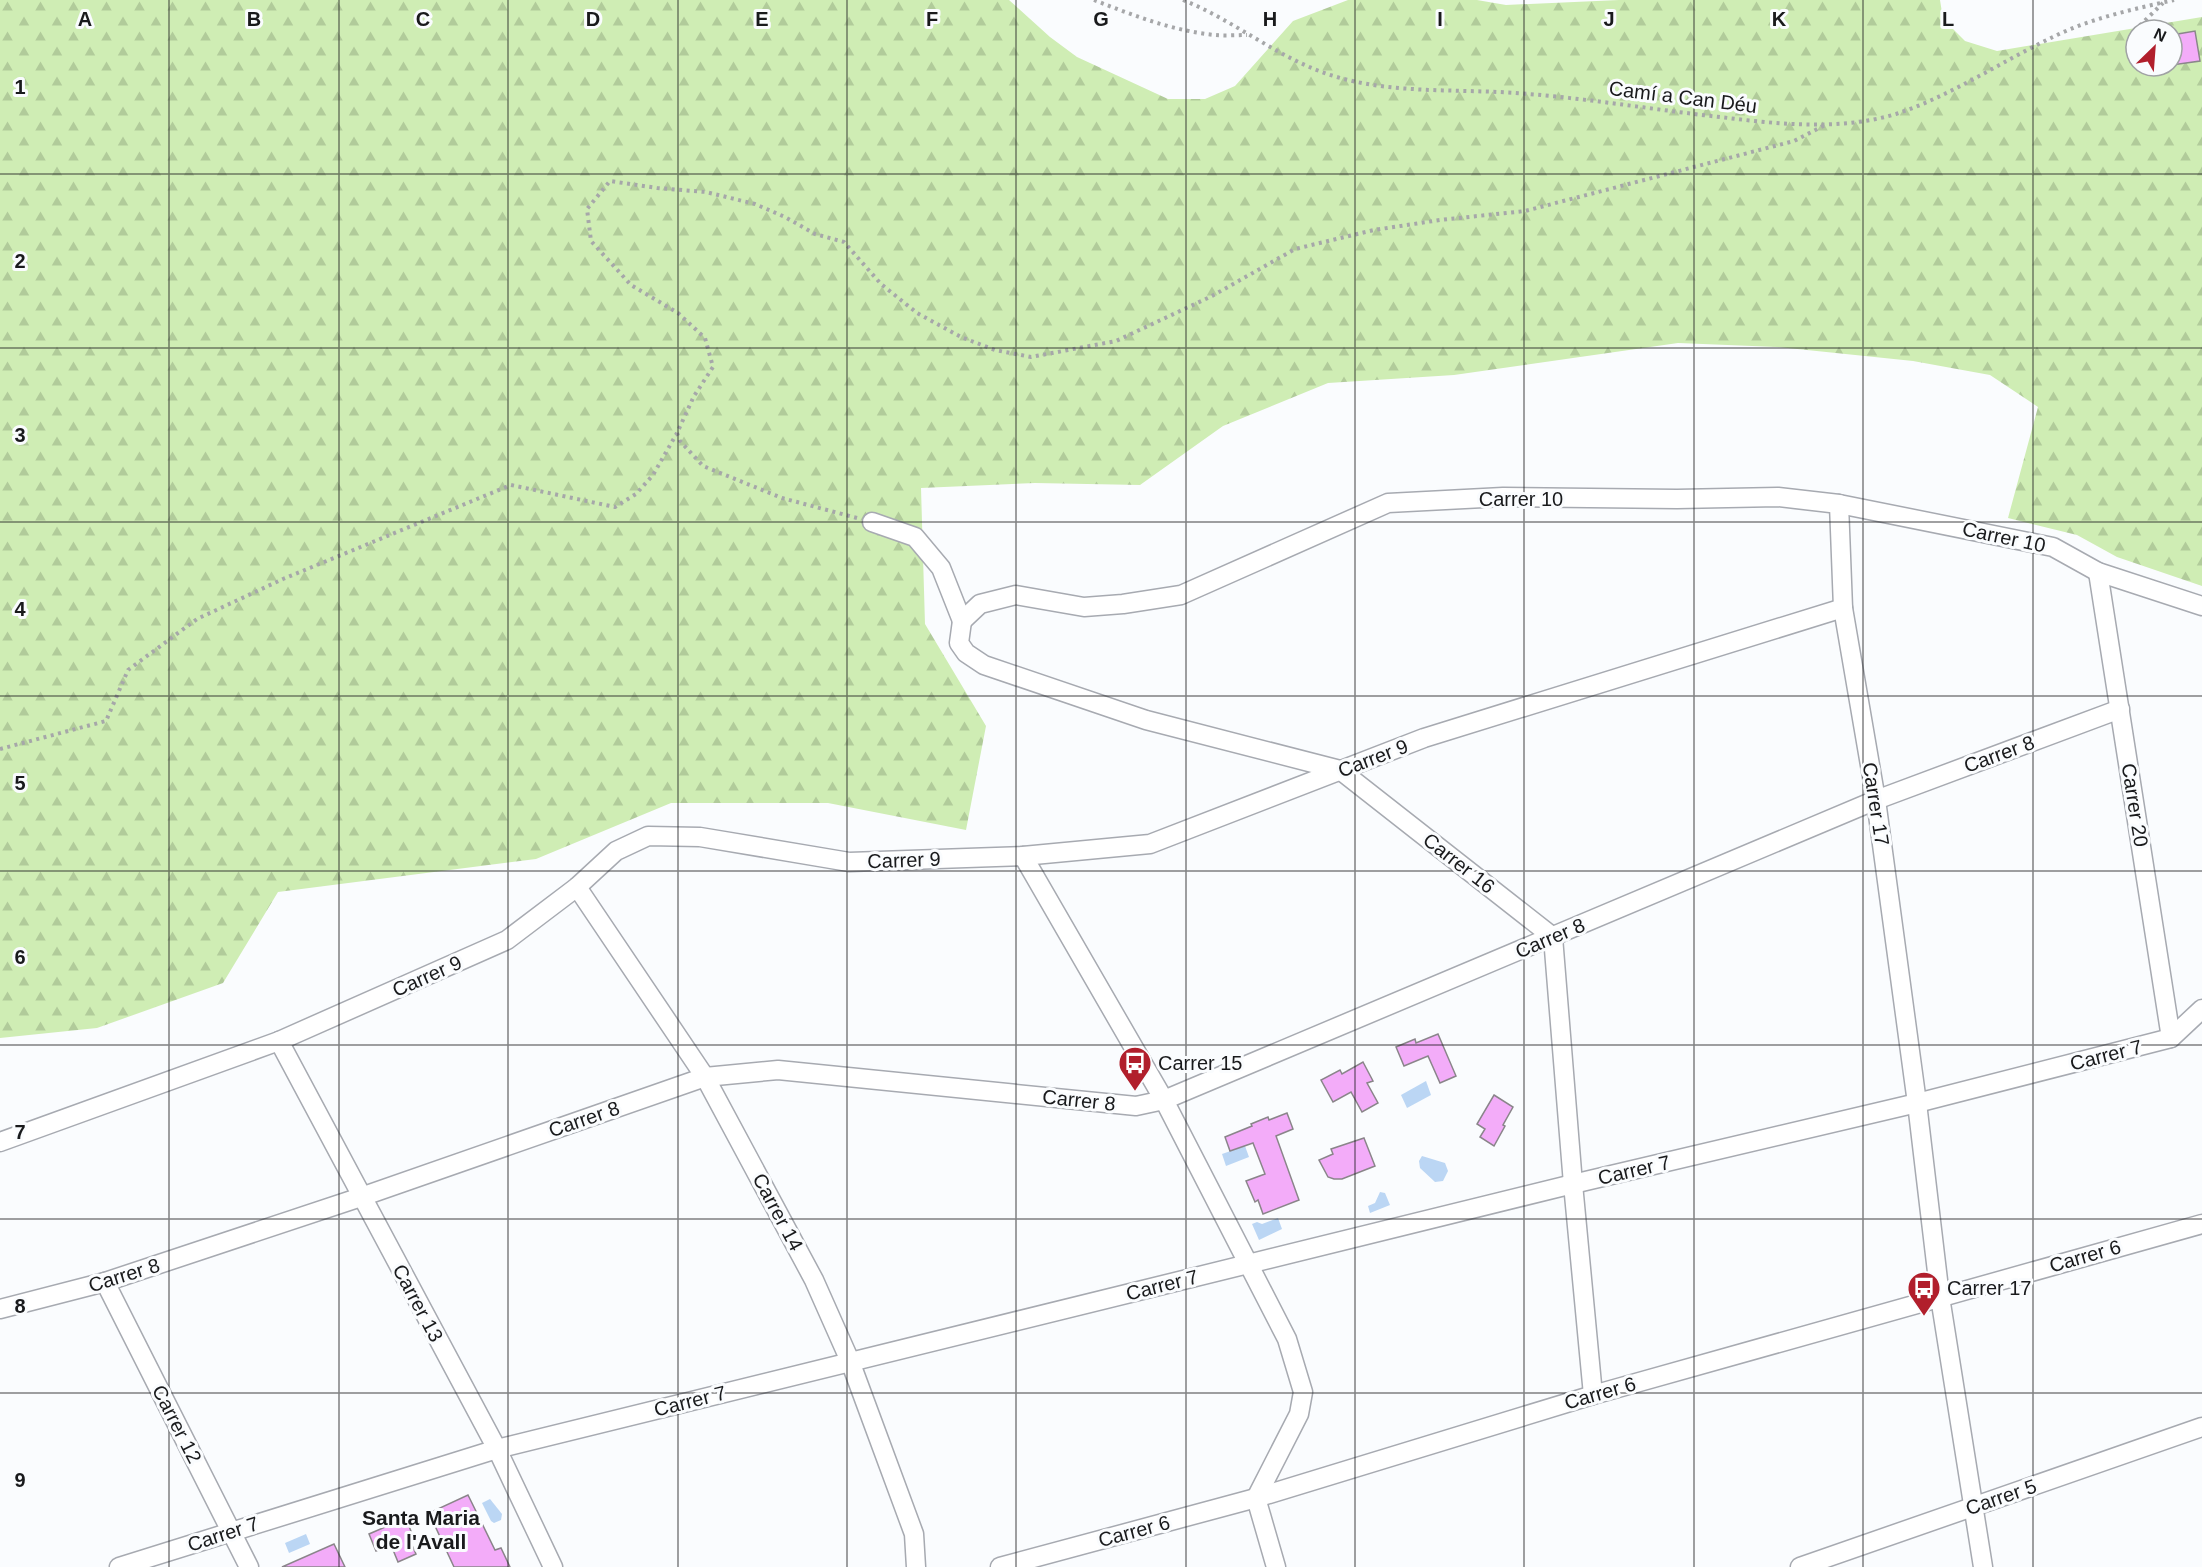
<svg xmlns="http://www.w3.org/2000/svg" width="2202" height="1567" font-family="Helvetica,sans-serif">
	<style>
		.forest { fill: url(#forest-firs); fill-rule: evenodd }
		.water { fill: #bbd6f4 }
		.building { fill: #f3acf9; stroke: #8a858a; stroke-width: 1.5 }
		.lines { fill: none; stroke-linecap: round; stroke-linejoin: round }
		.minor-casing { stroke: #a7aab1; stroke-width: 21 }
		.path { stroke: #a6a7a9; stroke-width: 4; stroke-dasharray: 3 4.5; stroke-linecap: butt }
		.minor { stroke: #fff; stroke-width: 18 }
		.grid { fill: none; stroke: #191a1c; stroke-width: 1.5; stroke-opacity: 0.55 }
		.labels { text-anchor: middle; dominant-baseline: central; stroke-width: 6; stroke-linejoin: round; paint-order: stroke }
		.street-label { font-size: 20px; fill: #191a1c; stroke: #fafcfe }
		.poi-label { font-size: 20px; fill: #191a1c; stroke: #fafcfe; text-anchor: start }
		.neighbourhood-label { font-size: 21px; font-weight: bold; fill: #191a1c; stroke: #fafcfe }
		.grid-label { font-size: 20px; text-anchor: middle; font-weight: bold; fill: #191a1c; stroke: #fafcfe; stroke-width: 6; stroke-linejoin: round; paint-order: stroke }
	</style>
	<defs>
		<pattern id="forest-firs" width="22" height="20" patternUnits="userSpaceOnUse" patternTransform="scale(1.5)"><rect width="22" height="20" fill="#cfedb4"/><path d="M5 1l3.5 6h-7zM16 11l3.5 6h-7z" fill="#b1cb9a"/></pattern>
	</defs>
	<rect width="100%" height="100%" fill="#fafcfe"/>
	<!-- forest -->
	<path class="forest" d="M0,0h1009l41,37 27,20 91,42h37l30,-13 58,-65 55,-21h129l29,5 113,-5h321l3,19 22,22 32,10 205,-34v569l-85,-29 -40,-22 -69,-17 30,-111 -48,-32 -77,-14 -136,-14 -99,-4 -224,32 -126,8 -105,43 -83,59 -105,-2 -114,5 4,136 61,102 -20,104 -138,-27h-157l-135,56 -258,33 -55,91 -126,45 -97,10zM2136,30h36v36h-36z"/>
	<!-- water -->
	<g class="water">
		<polygon points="1426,1081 1431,1095 1407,1108 1401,1095"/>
		<polygon points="1245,1146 1249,1157 1226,1166 1222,1154"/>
		<polygon points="1422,1156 1445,1163 1448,1171 1443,1181 1435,1182 1420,1168 1419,1161"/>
		<polygon points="1380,1192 1385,1193 1390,1205 1370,1213 1368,1206 1375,1203"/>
		<polygon points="1278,1218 1282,1229 1259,1240 1252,1224 1257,1222 1262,1224"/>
		<polygon points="490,1499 502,1514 501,1520 494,1523 491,1521 482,1503"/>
		<polygon points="306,1534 310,1544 289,1553 285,1543"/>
	</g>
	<!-- building -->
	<g class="building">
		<polygon points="2195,31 2200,61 2172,65 2172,35"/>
		<polygon points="1438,1034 1456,1076 1440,1083 1428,1056 1404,1066 1396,1047 1415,1039 1416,1043"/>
		<polygon points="1363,1062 1373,1081 1367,1083 1378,1103 1362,1112 1351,1092 1333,1102 1321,1080 1340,1070 1342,1074"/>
		<polygon points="1494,1095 1513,1107 1503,1125 1505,1126 1494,1146 1480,1137 1485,1129 1477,1124"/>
		<polygon points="1287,1113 1293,1129 1276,1136 1299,1200 1263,1214 1258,1200 1255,1202 1246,1181 1265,1174 1253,1143 1230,1151 1225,1137 1252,1126 1251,1124 1268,1117 1269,1120"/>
		<polygon points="1364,1138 1375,1166 1342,1179 1334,1179 1328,1177 1319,1160 1333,1154 1331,1149"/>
		<polygon points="468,1495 495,1550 501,1548 510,1567 454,1567 429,1513"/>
		<polygon points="406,1518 412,1534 408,1536 416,1554 398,1562 391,1545 376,1551 369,1534"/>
		<polygon points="334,1544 345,1567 282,1567"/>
	</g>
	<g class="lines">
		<!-- minor casing -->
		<g class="minor-casing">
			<g id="minor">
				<polyline points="1839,504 1843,608 1876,800 1917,1103 1940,1297 1983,1567"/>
				<polyline points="872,522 915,537 941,568 962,621"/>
				<polyline points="2098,572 2171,1038"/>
				<polyline points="962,621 980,604 1016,595 1084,607 1123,604 1181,595 1388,503 1503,497 1677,499 1778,497 1839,504 2053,547 2098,572 2202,606"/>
				<polyline points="962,621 959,643 966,653 984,665 1146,720 1340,770 1553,937 1573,1184 1593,1395"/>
				<polyline points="1023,856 1164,1100 1287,1339 1303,1392 1299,1414 1256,1498 1276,1567"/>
				<polyline points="577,887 705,1077 814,1280 850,1361 914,1534 916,1567"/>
				<polyline points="279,1041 497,1449 553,1567"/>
				<polyline points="0,1142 279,1041 507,940 577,887 616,851 648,836 700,837 849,862 1023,856 1150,844 1424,738 1843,608"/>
				<polyline points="105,1282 249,1567"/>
				<polyline points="0,1309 105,1282 361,1197 705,1077 778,1070 1136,1106 1164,1100 1876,800 2120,709"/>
				<polyline points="119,1567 497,1449 1573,1184 1917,1103 2171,1038 2202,1009"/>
				<polyline points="1000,1567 1256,1498 1593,1395 2202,1224"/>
				<polyline points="1800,1567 2202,1427"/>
			</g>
		</g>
		<!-- path -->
		<g class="path">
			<path d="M1094,0c38,15 79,31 121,35 10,1 22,0 32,0"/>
			<path d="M1183,0c53,21 98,61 154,77 61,18 128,11 191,17 64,5 128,16 192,23 57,7 119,14 176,-3 55,-18 106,-53 159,-78 37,-18 79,-27 119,-36"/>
			<polyline points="2172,32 2174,32"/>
			<polyline points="2136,35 2132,33 2163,3"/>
			<polyline points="857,518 782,498 703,466 680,441 677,433 694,396 713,367 705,338 678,313 631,285 591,241 587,209 610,181 657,188 706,192 755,204 785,217 815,234 844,242 881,284 917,313 961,337 995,350 1031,357 1116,341 1212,296 1295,249 1374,230 1440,220 1525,211 1794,141 1827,124"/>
			<polyline points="0,749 106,721 128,670 197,619 283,579 511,485 615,507 636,494 653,475 677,433"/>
		</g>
		<!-- minor -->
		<use href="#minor" class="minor"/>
	</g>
	<!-- grid -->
	<path class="grid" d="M169,0v1567M339,0v1567M508,0v1567M678,0v1567M847,0v1567M1016,0v1567M1186,0v1567M1355,0v1567M1524,0v1567M1694,0v1567M1863,0v1567M2033,0v1567M0,174h2202M0,348h2202M0,522h2202M0,696h2202M0,871h2202M0,1045h2202M0,1219h2202M0,1393h2202"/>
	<!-- icons -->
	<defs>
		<g id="bus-pin" transform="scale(1.725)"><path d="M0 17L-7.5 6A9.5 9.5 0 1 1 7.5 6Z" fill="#b11f2c" stroke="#fafcfe"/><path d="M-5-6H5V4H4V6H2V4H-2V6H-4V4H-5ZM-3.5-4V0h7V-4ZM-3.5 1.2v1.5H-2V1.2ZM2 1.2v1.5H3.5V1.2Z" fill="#fff"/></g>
	</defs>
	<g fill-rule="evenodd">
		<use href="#bus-pin" x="1135" y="1063"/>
		<use href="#bus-pin" x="1924" y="1288"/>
	</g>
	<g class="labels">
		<!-- street labels -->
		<g class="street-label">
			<text transform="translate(1683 97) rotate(7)">Camí a Can Déu</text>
			<text x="1521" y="499">Carrer 10</text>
			<text transform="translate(2004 537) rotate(12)">Carrer 10</text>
			<text transform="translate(1999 754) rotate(-20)">Carrer 8</text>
			<text transform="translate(1373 758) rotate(-21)">Carrer 9</text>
			<text transform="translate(1876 804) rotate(81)">Carrer 17</text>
			<text transform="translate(2135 805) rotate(81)">Carrer 20</text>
			<text transform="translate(904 860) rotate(-2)">Carrer 9</text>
			<text transform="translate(1459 863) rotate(38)">Carrer 16</text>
			<text transform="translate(1550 938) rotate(-23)">Carrer 8</text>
			<text transform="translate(427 976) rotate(-24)">Carrer 9</text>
			<text transform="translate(2106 1055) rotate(-14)">Carrer 7</text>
			<text transform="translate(1079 1100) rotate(6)">Carrer 8</text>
			<text transform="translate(584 1119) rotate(-19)">Carrer 8</text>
			<text transform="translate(1634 1170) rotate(-13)">Carrer 7</text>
			<text transform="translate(778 1212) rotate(62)">Carrer 14</text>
			<text transform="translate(2085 1256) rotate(-16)">Carrer 6</text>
			<text transform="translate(124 1275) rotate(-17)">Carrer 8</text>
			<text transform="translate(1162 1285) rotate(-14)">Carrer 7</text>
			<text transform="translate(418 1303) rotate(62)">Carrer 13</text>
			<text transform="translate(1600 1393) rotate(-16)">Carrer 6</text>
			<text transform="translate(690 1401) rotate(-14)">Carrer 7</text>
			<text transform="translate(177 1424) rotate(63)">Carrer 12</text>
			<text transform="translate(2001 1497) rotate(-19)">Carrer 5</text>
			<text transform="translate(1134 1531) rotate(-15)">Carrer 6</text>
			<text transform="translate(223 1534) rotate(-18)">Carrer 7</text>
		</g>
		<!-- poi labels -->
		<g class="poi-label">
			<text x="1158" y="1063">Carrer 15</text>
			<text x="1947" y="1288">Carrer 17</text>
		</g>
		<!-- neighbourhood labels -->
		<g class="neighbourhood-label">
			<text x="421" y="1517">Santa Maria<tspan x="421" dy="24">de l'Avall</tspan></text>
		</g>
	</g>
	<g class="grid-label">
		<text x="85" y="26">A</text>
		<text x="254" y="26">B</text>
		<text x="423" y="26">C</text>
		<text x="593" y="26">D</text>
		<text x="762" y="26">E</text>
		<text x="932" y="26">F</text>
		<text x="1101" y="26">G</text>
		<text x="1270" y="26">H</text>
		<text x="1440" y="26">I</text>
		<text x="1609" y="26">J</text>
		<text x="1779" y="26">K</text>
		<text x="1948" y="26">L</text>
		<text x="20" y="94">1</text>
		<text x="20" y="268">2</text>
		<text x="20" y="442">3</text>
		<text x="20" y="616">4</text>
		<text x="20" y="790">5</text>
		<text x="20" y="964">6</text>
		<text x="20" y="1139">7</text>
		<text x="20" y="1313">8</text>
		<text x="20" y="1487">9</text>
	</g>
	<!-- north arrow -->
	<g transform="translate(2154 48) rotate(25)"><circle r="28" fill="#fafcfe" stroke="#a0a2a4" stroke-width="1.5"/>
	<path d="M0-4.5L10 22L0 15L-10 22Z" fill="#b11f2c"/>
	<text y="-9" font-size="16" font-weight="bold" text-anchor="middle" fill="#191a1c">N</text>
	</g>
</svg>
